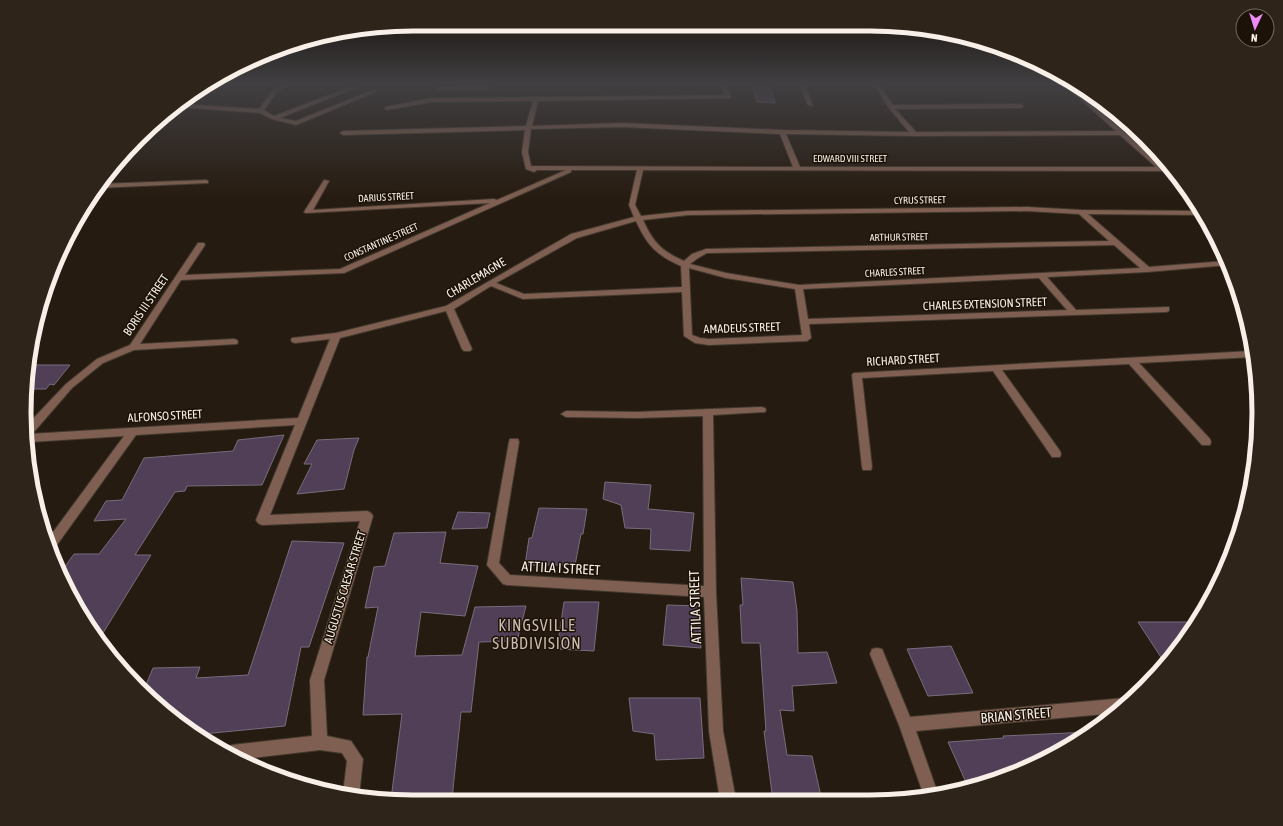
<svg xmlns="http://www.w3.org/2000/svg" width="1283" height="826" font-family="'Asap Condensed',sans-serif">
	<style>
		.building { fill: #503f56; stroke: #776d7c }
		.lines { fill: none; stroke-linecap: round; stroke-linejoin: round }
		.minor-casing { stroke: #43392e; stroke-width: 2 }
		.minor { fill: #7f5f51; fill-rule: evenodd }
		.labels { text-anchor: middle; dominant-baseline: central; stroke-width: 3; stroke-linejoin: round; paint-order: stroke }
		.far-street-label { font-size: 10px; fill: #f7efe8; stroke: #1c1207 }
		.street-label { font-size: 12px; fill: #f7efe8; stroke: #1c1207 }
		.near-street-label { font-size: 14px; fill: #f7efe8; stroke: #1c1207 }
		.near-neighbourhood-label { font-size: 16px; letter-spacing: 1px; fill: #cabbac; stroke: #1c1207 }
		.rim { fill: none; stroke: #f7efe8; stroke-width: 5 }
	</style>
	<rect width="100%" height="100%" fill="#261b10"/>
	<!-- building -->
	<g class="building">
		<polygon points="752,83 769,83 775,103 757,102"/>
		<polygon points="29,365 70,365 54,385 50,384 46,389 25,389"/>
		<polygon points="284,435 262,485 187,486 185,491 175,492 135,555 151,555 103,633 94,633 76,608 61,572 74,554 99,554 126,519 94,521 106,501 122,500 144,458 233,451 238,440"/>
		<polygon points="359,438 354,450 344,489 297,494 312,464 304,464 317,440"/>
		<polygon points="605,482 651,485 648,509 694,513 690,551 650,549 651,529 625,528 621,505 603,499"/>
		<polygon points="539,508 587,509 583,534 581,534 575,565 525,565 529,538 532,538"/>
		<polygon points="458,512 490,513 487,528 452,529"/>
		<polygon points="446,532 440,563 478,566 465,616 421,612 415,656 462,655 475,607 526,606 517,641 479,642 471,712 461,712 452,799 391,799 402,714 363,715 367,657 368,657 378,607 365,608 374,567 385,566 394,533"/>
		<polygon points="292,541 344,543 309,647 301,647 285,726 203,734 157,706 143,692 153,668 200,667 196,678 248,675"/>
		<polygon points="741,578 793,582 797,611 798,653 827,652 837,683 792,686 794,711 780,710 787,755 812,756 822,801 773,801 764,731 766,731 760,643 742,643 740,605 743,605"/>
		<polygon points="564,602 599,602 594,651 557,649"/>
		<polygon points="667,605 699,606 701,648 663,645"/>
		<polygon points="1138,622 1197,622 1166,665"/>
		<polygon points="951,646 973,693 928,696 907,649"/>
		<polygon points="629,698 700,698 704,758 656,760 654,734 633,731"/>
		<polygon points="1089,732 1042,762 969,789 948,742 1004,738 1003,736"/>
	</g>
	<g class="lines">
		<!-- minor casing -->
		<g class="minor-casing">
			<g id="minor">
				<polygon points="284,83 290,83 276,93 264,110 274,116 350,87 355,88 280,118 296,121 373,90 378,91 296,125 272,119 260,113 178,107 181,104 259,109 272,91"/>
				<polygon points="565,83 571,83 571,85 566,86"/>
				<polygon points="645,83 650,83 651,85 646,86"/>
				<path d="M719,83h5l7,15 -193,3 -6,25 90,-3 160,7 127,2 -20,-24 -16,-25h5l15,22 128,-1 3,2 -3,2 -126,1 21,23 200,-1 -54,-48h5l97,84h6l3,4 -530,-1 -8,35 6,11 47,-5 339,-4 54,3 119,1 3,4 -115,-1 61,53 77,-6 2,4 -81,7 -100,5 29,33 93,-3v4l-3,1 -357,12 2,14 -4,3 -98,4 -14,-2 -11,-7 -2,-44 -159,7 -32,-13 -37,23 18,40 -2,2h-6l-2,-2 -16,-38 -106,27 -70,177 97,-4 4,2 2,3 -49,164 3,56 24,5 12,18 -4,37 -1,2 -15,-4 4,-33 -5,-8 -22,-3 -77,9 -17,-10 6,-4 80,-9 -2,-56 50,-159 -98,4 -4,-2 -2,-3 39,-95 -159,10 -82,114h-2l-4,-10 76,-103 -94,6 -1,-8 269,-16 32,-79 -35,4 -3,-1 -1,-2 1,-2 44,-5 110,-27 125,-72 63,-17 -5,-12 8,-35h-66v2l-227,101 -163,7 -41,64 94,-5 3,1 1,2 -1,2 -103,6 -31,13 -31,25 -39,45 -4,1 -1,-10 38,-40 31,-25 33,-14 68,-102h6l1,2 -20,30 155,-6 150,-66 -184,10 -2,-1 20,-32 5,1 -16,29 181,-11 3,1 69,-30h-29l-3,2 -8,-3 -4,-17 3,-22 -182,5 -3,-2 3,-2 183,-5 7,-25 -101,1 -45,8 -2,-1v-2l47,-9 293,-3zM622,127l158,7 13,33 -262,-1 -3,-14 3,-23zM786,134l128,2 206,-1 36,32h-356zM1027,211l52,3 30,27 -403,8 -14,5 -8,7c-23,-10 -31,-19 -41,-41l45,-5zM636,221c11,24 20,34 45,45l1,21 -158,7 -28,-11 81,-45zM1114,245l26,23 -341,17 -73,-12 -36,-9 8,-6 9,-5zM689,268l37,10 69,11 7,46 -93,4 -9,-1 -8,-3zM1039,278l28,32 -259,9 -5,-30z"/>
				<polygon points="799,83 804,83 813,106 808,105"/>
				<polygon points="439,87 487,86 490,88 487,90 437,90 437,88"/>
				<polygon points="206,180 208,181 208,183 97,188 99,184"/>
				<polygon points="1252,351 1253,357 1139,363 1210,439 1211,442 1210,445 1202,445 1129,364 1002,370 1060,451 1061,454 1060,457 1052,457 993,371 862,378 872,467 871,470 863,470 862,467 852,375 854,373"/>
				<polygon points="761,407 765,408 766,410 765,412 713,415 716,592 723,731 736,800 720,800 709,731 704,597 507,585 503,584 487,565 509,442 510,439 518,439 519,442 499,563 510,575 704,586 703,416 637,418 566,417 561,414 566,411 637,412"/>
				<polygon points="877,648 882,649 910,717 1125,698 1130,700 1116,713 916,731 938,794 924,796 899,725 870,654 872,649"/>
			</g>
		</g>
		<!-- minor -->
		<use href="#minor" class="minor"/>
	</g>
	<!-- sky -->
	<linearGradient id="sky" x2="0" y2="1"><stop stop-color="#150f09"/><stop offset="0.42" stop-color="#413f42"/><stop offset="1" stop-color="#413f42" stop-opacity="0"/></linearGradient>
	<rect width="1283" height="199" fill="url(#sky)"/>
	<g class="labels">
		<!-- far-street labels -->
		<g class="far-street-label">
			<text x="850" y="158">EDWARD VIII STREET</text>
			<text transform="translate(386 197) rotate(-3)">DARIUS STREET</text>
			<text transform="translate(920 200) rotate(-1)">CYRUS STREET</text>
			<text transform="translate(899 237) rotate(-1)">ARTHUR STREET</text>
			<text transform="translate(381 242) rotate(-24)">CONSTANTINE STREET</text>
			<text transform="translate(895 272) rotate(-3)">CHARLES STREET</text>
		</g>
		<!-- street labels -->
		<g class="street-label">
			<text transform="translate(476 278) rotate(-31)">CHARLEMAGNE</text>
			<text transform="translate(985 304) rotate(-2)">CHARLES EXTENSION STREET</text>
			<text transform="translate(146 305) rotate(-56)">BORIS III STREET</text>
			<text transform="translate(742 328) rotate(-2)">AMADEUS STREET</text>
			<text transform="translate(903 360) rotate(-3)">RICHARD STREET</text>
			<text transform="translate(165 416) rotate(-3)">ALFONSO STREET</text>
			<text transform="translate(345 587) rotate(-73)">AUGUSTUS CAESAR STREET</text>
		</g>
		<!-- near-street labels -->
		<g class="near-street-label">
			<text transform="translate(561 568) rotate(3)">ATTILA I STREET</text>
			<text transform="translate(695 607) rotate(-92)">ATTILA STREET</text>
			<text transform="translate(1016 715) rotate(-5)">BRIAN STREET</text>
		</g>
		<!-- near-neighbourhood labels -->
		<g class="near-neighbourhood-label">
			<text x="537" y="625">KINGSVILLE<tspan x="537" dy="18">SUBDIVISION</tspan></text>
		</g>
	</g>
	<!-- crop -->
	<path d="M0 0H1283V826H0ZM413 31H870A382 382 0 0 1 1252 413V413A382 382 0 0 1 870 795H413A382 382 0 0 1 31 413V413A382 382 0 0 1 413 31Z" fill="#2e2419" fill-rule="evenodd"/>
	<path class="rim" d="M413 31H870A382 382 0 0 1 1252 413V413A382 382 0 0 1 870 795H413A382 382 0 0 1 31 413V413A382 382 0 0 1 413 31Z"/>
	<!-- north arrow -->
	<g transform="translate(1255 28) rotate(184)"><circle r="19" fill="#1c1207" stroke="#746a61"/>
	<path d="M0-3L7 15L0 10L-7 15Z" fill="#ef8bf6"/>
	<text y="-6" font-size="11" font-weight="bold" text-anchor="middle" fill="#f7efe8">N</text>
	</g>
</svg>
